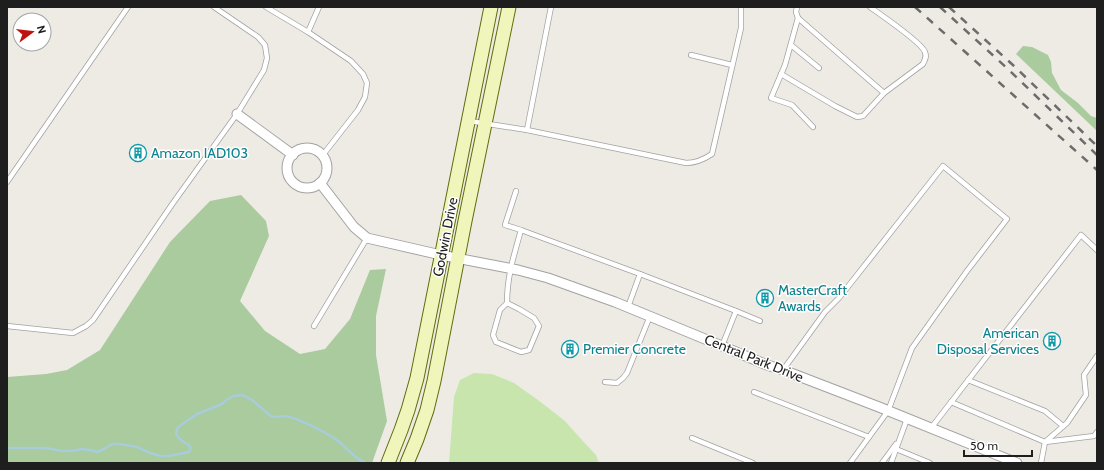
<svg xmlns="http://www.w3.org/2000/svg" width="1104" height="470" font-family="Cabin,sans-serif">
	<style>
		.grass { fill: #c8e5ae }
		.forest { fill: #a9cb9d }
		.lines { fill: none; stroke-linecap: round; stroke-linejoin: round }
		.stream { stroke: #a8ccd9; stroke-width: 2.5 }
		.lane-casing { stroke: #a2a2a2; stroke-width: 6 }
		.street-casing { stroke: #a2a2a2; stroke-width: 11 }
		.secondary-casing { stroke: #606d0d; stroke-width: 15 }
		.lane { stroke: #fff; stroke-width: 4.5 }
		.street { stroke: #fff; stroke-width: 9 }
		.secondary { stroke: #f0f5bc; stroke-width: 13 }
		.rail { stroke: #6c6c6c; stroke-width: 2.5; stroke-dasharray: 8 8; stroke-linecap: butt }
		.labels { text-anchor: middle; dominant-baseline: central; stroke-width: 3; stroke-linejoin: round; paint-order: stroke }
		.culture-label { font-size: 14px; fill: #0d838f; stroke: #fff; text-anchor: start }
		.street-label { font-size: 14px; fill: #1e1e1e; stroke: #fff }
	</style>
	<rect width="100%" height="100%" fill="#eeebe5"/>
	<!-- grass -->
	<polygon class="grass" points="474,373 492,374 514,383 538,400 565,421 581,439 596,455 599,463 449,463 454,397 460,380"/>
	<!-- forest -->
	<g class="forest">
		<polygon points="1023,46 1032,47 1048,55 1051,62 1052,73 1061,90 1078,103 1091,116 1097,118 1097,131 1016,54"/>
		<polygon points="241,195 266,221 269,236 240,301 265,331 300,354 325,349 350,319 370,270 386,269 376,316 376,355 387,421 372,463 7,463 7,377 46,374 67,370 100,350 170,242 210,201"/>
	</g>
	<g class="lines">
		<!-- stream -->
		<path class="stream" d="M7,448h39l17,3h9l10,-2 8,1 7,2 7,-3 8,-5h8l17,3 13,6 11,3h8l20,-4 2,-4c-5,-8 -11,-4 -15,-15l2,-6 19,-13 23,-9 8,-6 5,-3 10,-1 9,5 20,17c4,0 8,-1 12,-1 12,1 44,17 54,25 9,7 15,16 26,21"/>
		<!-- lane casing -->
		<g class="lane-casing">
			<g id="lane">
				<polyline points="266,7 308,32 351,61 363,74 367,83 365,97 358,110 322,156"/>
				<path d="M551,7l-24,123 159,33c10,0 17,-3 26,-9l29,-126v-21"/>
				<path d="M797,7l-1,5 2,6 86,75 39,-29c2,-5 4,-7 2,-12 -3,-9 -45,-38 -55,-45"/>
				<polyline points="798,18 785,65 771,98 792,105 813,127"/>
				<polyline points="308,32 319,7"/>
				<polyline points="791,45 819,68"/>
				<polyline points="691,55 732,65"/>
				<polyline points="781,74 835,106 857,117 863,116 884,93"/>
				<polyline points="469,121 527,130"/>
				<polyline points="7,182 128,7"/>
				<polyline points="516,191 505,225 521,230"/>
				<path d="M507,303l12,6 15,9 5,8 -10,24 -8,2 -25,-10 -3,-7 7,-25 7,-7c0,-27 7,-48 14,-73l119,44 96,37 -14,35"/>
				<polyline points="628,307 640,274"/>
				<polyline points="736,311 760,321"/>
				<polyline points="7,326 73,333 86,326 93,320 173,203 237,114 264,70 267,58 265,45 258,37 214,7"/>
				<polyline points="314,326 367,238"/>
				<polyline points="783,370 825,312 839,298 943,166 1007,219 967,271 912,348 888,411 850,463"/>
				<polyline points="968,380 1045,411 1063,426"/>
				<polyline points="605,382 617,383 623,378 627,373 650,316"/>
				<polyline points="754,392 869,437"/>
				<polyline points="951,402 1045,442 1067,423 1086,395 1084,375 1097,356"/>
				<polyline points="931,428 1081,235 1097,250"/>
				<polyline points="692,438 753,463"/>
				<polyline points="896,449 930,463"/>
				<polyline points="882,463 896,444"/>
				<polyline points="891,463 907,419"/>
				<polyline points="1041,463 1045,442 1094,436 1097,432"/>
			</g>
		</g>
		<!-- street casing -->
		<g class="street-casing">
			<g id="street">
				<polyline points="237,114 293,155"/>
				<circle cx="307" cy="168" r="20"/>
				<polyline points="320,183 354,227 367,238 441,255 518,270 548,278 615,302 722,346 767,365 783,370 879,407 1017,463"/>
			</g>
		</g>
		<!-- secondary casing -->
		<g class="secondary-casing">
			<g id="secondary">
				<polyline points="388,463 401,430 408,410 417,378 491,7"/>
				<polyline points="407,463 417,439 427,410 434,381 465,221 509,7"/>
			</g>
		</g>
		<!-- lane -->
		<use href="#lane" class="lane"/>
		<!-- street -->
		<use href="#street" class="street"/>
		<!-- secondary -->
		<use href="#secondary" class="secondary"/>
		<!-- rail -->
		<g class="rail">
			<polyline points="915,7 1097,170"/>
			<polyline points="940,7 1009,70 1097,155"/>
			<polyline points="949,7 1014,66 1097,146"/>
		</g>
	</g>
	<!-- icons -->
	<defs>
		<g id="building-ring" transform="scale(0.9)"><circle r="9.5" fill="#fff" stroke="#0f9aa8" stroke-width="1.5"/><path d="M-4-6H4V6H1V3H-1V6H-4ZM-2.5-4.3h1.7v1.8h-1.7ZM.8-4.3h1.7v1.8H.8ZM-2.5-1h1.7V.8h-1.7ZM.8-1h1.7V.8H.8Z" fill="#0f9aa8"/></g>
	</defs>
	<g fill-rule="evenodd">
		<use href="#building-ring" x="138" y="153"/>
		<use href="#building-ring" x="765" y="298"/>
		<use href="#building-ring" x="1052" y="341"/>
		<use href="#building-ring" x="570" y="349"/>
	</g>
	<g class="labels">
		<!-- culture labels -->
		<g class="culture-label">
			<text x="151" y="153">Amazon IAD103</text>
			<text x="778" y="290">MasterCraft<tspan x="778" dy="16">Awards</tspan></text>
			<text x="1039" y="333" text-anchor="end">American<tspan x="1039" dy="16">Disposal Services</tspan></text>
			<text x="583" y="349">Premier Concrete</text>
		</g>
		<!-- street labels -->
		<g class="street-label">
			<text transform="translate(445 237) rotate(-79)">Godwin Drive</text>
			<text transform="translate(754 358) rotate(22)">Central Park Drive</text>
		</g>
	</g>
	<!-- border -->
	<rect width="1104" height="470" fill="none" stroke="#1e1e1e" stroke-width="16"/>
	<!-- north arrow -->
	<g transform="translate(32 32) rotate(75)"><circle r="19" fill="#ffffff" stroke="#a5a5a5"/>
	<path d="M0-3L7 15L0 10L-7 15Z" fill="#be140f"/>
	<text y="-6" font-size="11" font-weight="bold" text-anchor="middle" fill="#1e1e1e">N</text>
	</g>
	<!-- scale -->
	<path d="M964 450v6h68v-6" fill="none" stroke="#1e1e1e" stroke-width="2"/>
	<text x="970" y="450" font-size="12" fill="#1e1e1e" stroke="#ffffff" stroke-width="3" paint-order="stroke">50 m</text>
</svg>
